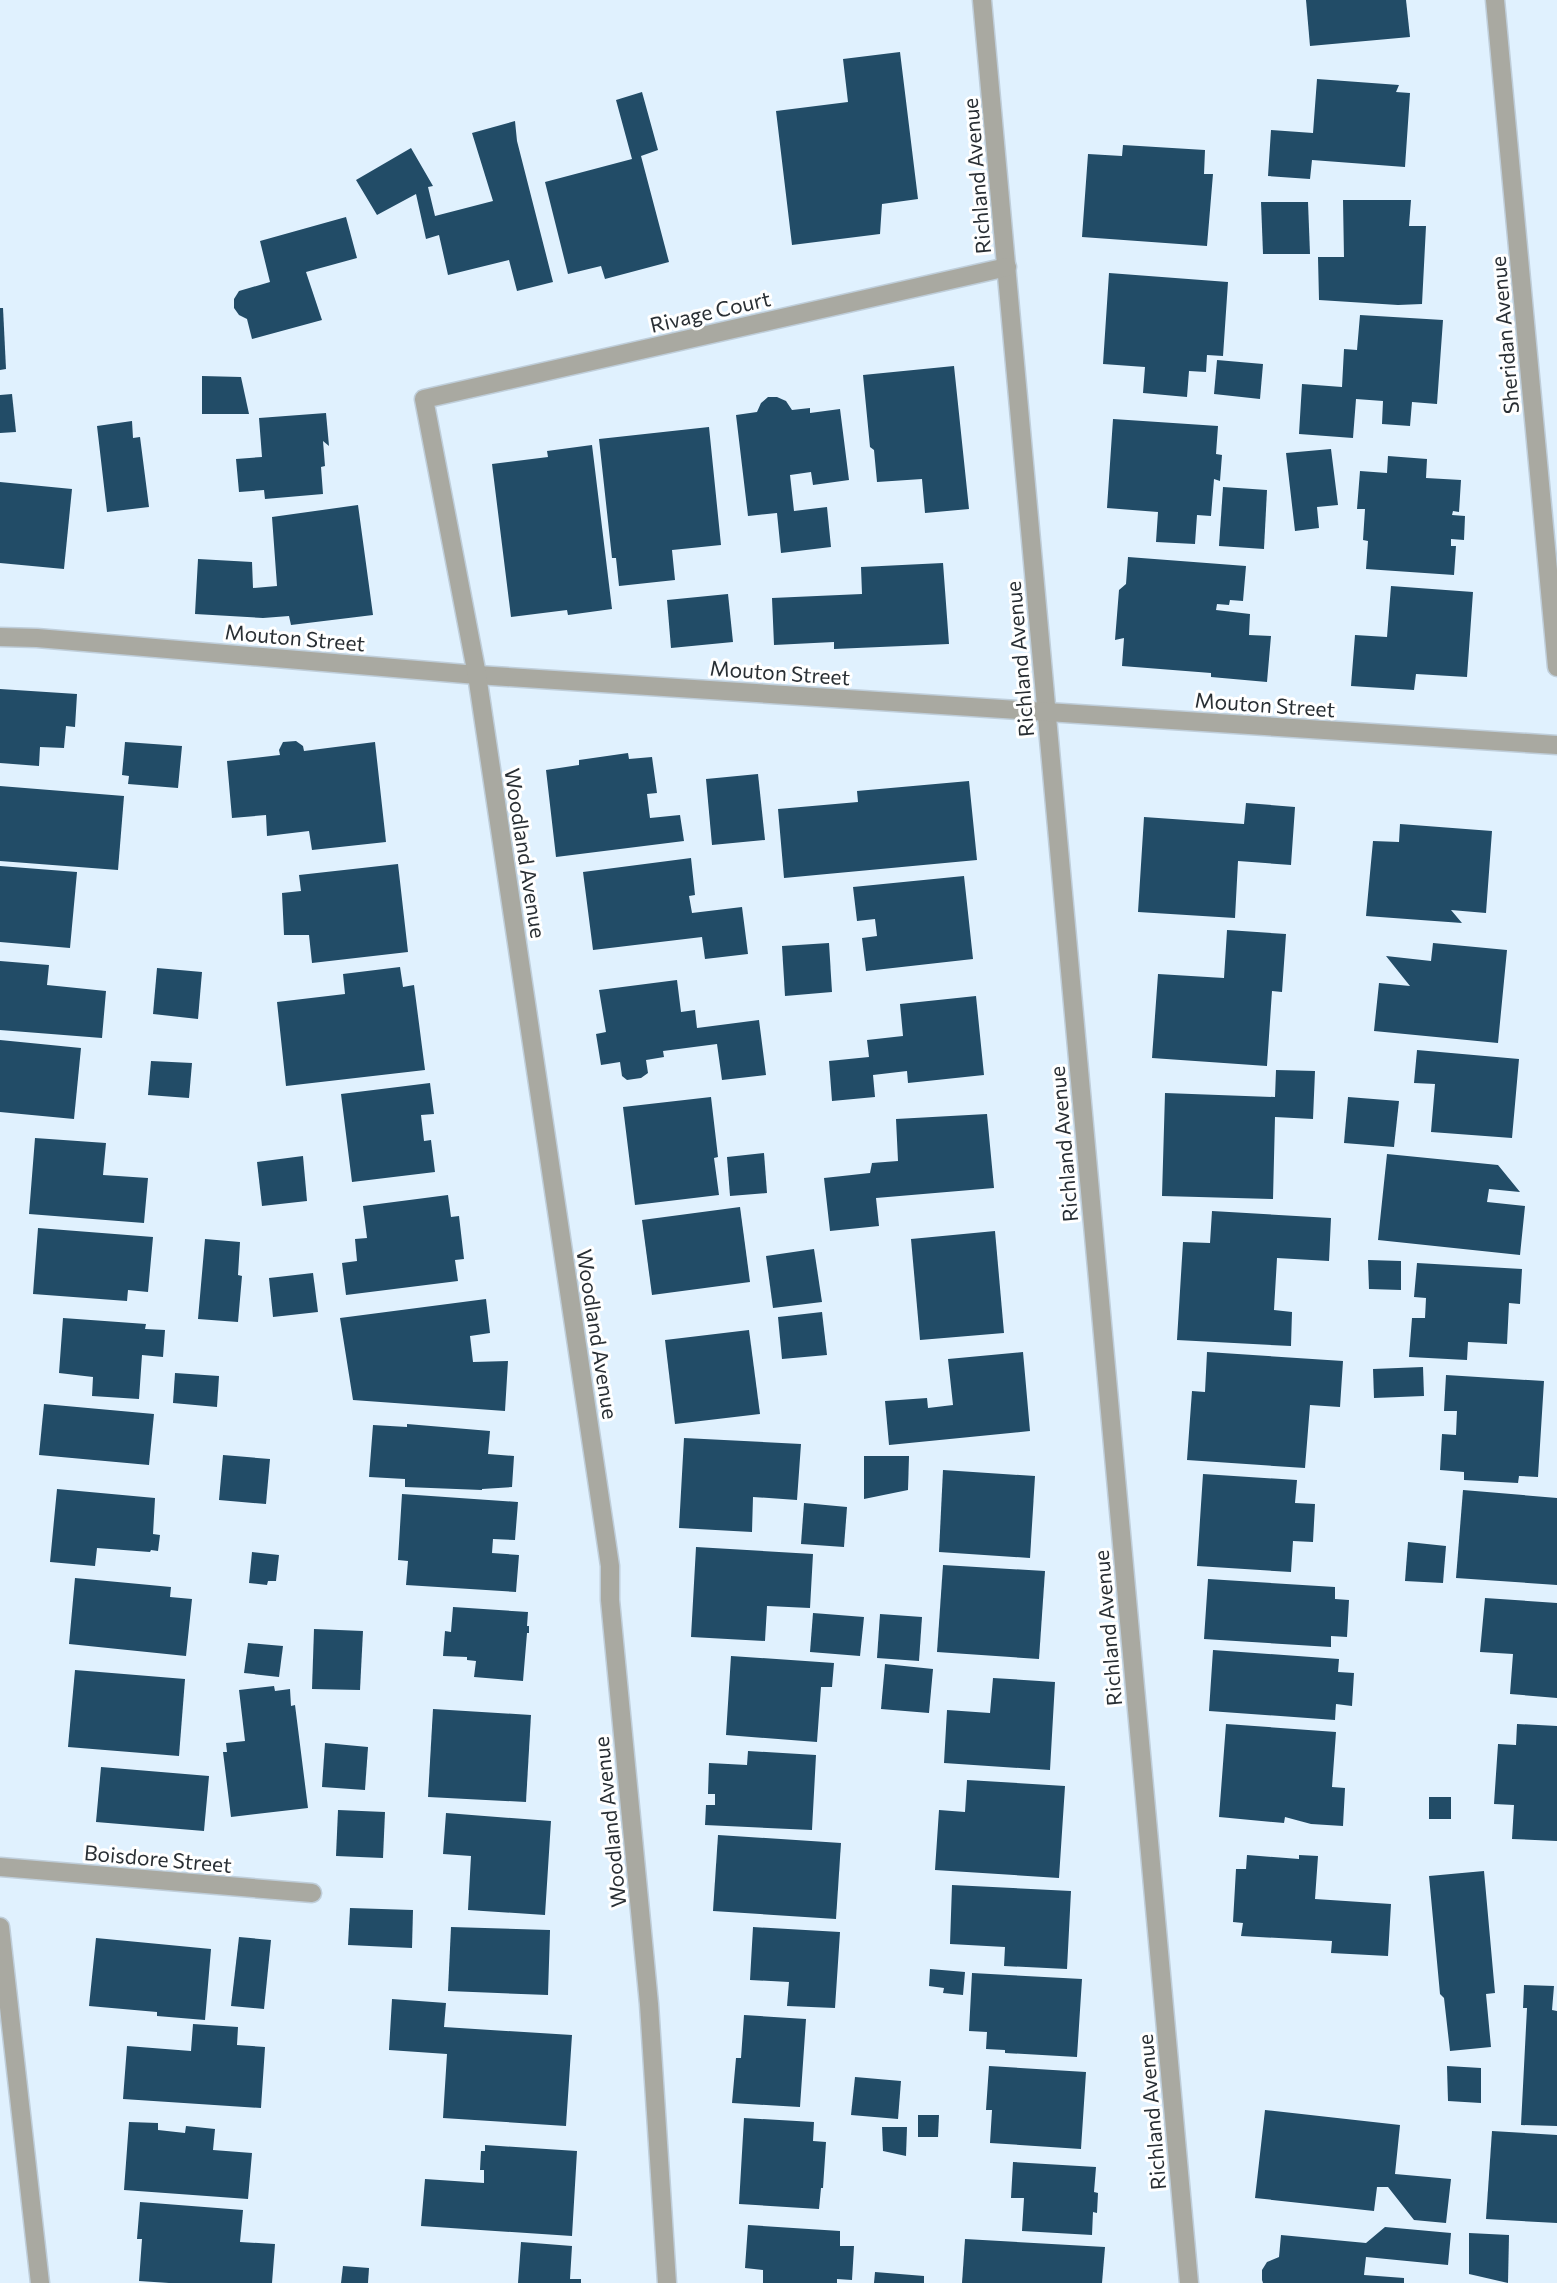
<svg xmlns="http://www.w3.org/2000/svg" width="1557" height="2283" font-family="Commissioner,sans-serif">
	<style>
		.building { fill: #224c67 }
		.lines { fill: none; stroke-linecap: round; stroke-linejoin: round }
		.minor-casing { stroke: #bfceda; stroke-width: 21 }
		.minor { stroke: #a9a9a1; stroke-width: 18 }
		.labels { text-anchor: middle; dominant-baseline: central; stroke-width: 6; stroke-linejoin: round; paint-order: stroke }
		.street-label { font-size: 21px; fill: #292f34; stroke: #fff }
	</style>
	<rect width="100%" height="100%" fill="#e0f1fe"/>
	<!-- building -->
	<g class="building">
		<polygon points="1306,0 1406,0 1410,37 1310,46"/>
		<polygon points="900,52 918,199 882,204 880,234 792,245 776,111 848,102 843,59"/>
		<polygon points="1317,79 1399,85 1396,92 1410,93 1405,167 1312,160 1310,179 1268,176 1271,130 1313,133"/>
		<polygon points="642,92 658,150 641,156 669,262 605,279 601,266 568,274 545,182 632,159 616,100"/>
		<polygon points="515,121 517,141 553,282 517,291 509,260 448,275 439,235 426,239 416,194 377,215 356,180 411,148 433,186 428,187 435,216 493,201 472,133"/>
		<polygon points="1123,145 1205,150 1204,174 1213,174 1207,246 1082,237 1088,154 1122,156"/>
		<polygon points="1343,200 1411,200 1409,226 1426,226 1422,304 1398,305 1319,300 1318,257 1344,257"/>
		<polygon points="1261,202 1308,202 1310,254 1263,254"/>
		<polygon points="346,217 357,258 306,272 322,320 252,339 247,319 239,315 234,308 234,299 239,291 270,282 260,241"/>
		<polygon points="1109,273 1228,282 1223,356 1207,355 1206,372 1189,371 1187,397 1143,393 1145,367 1103,364"/>
		<polygon points="0,308 3,308 6,369 0,370"/>
		<polygon points="1360,315 1443,320 1437,404 1412,402 1410,426 1382,424 1383,401 1356,399 1353,438 1299,434 1302,384 1342,387 1344,349 1357,350"/>
		<polygon points="1217,360 1263,364 1260,399 1214,394"/>
		<polygon points="954,366 969,509 925,513 922,479 877,482 874,450 870,447 863,375"/>
		<polygon points="202,376 241,377 249,414 202,414"/>
		<polygon points="12,394 16,432 0,433 0,395"/>
		<polygon points="768,397 777,397 786,401 792,410 810,408 810,413 840,409 849,480 813,485 811,472 790,475 794,511 827,507 831,547 781,553 777,513 748,516 736,415 757,412 761,403"/>
		<polygon points="326,413 329,446 323,441 325,466 321,467 323,494 265,499 264,490 239,492 236,459 262,457 259,418"/>
		<polygon points="1113,419 1218,426 1216,454 1222,455 1220,481 1214,479 1211,516 1197,515 1195,544 1156,542 1158,512 1107,508"/>
		<polygon points="132,421 133,438 140,437 149,507 107,512 97,426"/>
		<polygon points="709,427 721,545 672,550 675,580 619,586 616,558 612,558 599,439"/>
		<polygon points="592,445 612,609 568,615 567,610 511,617 492,464 548,457 547,451"/>
		<polygon points="1331,449 1338,505 1317,507 1319,528 1295,531 1286,453"/>
		<polygon points="1388,456 1427,459 1426,478 1461,480 1459,512 1453,511 1452,515 1465,516 1464,540 1451,539 1451,546 1456,546 1454,575 1366,569 1368,541 1363,540 1365,509 1357,509 1360,471 1387,473"/>
		<polygon points="0,482 72,489 64,569 0,563"/>
		<polygon points="1223,487 1267,490 1264,549 1219,546"/>
		<polygon points="358,505 373,615 291,625 289,616 263,618 195,614 198,559 252,562 253,588 277,586 272,517"/>
		<polygon points="1128,557 1246,566 1243,601 1230,600 1229,605 1217,604 1216,610 1250,614 1249,635 1271,636 1267,682 1211,677 1211,673 1122,666 1124,638 1115,640 1119,590 1126,584"/>
		<polygon points="943,563 949,644 834,649 834,642 774,645 772,598 862,594 861,567"/>
		<polygon points="1391,586 1473,592 1467,677 1416,674 1414,690 1351,686 1355,635 1387,637"/>
		<polygon points="728,594 733,642 671,648 667,600"/>
		<polygon points="0,689 77,694 75,727 66,726 64,748 40,747 39,766 0,763"/>
		<polygon points="296,741 303,746 304,751 375,742 386,842 312,850 309,831 267,836 266,815 232,818 227,761 280,755 279,750 283,742"/>
		<polygon points="125,742 182,746 178,788 128,784 129,776 122,775"/>
		<polygon points="628,753 629,759 652,757 657,793 647,794 650,818 680,815 684,841 556,857 546,770 579,765 579,760"/>
		<polygon points="758,774 765,840 712,845 706,779"/>
		<polygon points="969,781 977,860 784,878 778,809 858,802 857,791"/>
		<polygon points="0,786 124,796 118,870 0,861"/>
		<polygon points="1246,803 1295,807 1291,865 1238,861 1235,918 1138,912 1144,817 1244,824"/>
		<polygon points="1400,824 1492,831 1486,913 1451,910 1462,923 1366,916 1373,841 1399,842"/>
		<polygon points="691,858 695,895 689,896 692,913 742,907 748,954 705,959 702,937 593,950 583,872"/>
		<polygon points="398,864 408,952 312,963 309,935 284,935 282,893 301,891 299,875"/>
		<polygon points="0,866 77,872 70,948 0,942"/>
		<polygon points="964,876 973,959 866,971 862,938 877,936 875,919 857,921 853,887"/>
		<polygon points="1227,930 1286,934 1282,992 1272,991 1267,1066 1152,1058 1158,974 1224,978"/>
		<polygon points="829,943 832,992 785,996 782,946"/>
		<polygon points="1433,943 1507,950 1498,1043 1374,1031 1379,983 1410,986 1386,956 1431,961"/>
		<polygon points="0,961 49,965 47,985 106,991 102,1038 0,1030"/>
		<polygon points="400,967 403,987 414,985 425,1070 286,1086 277,1002 345,994 343,974"/>
		<polygon points="157,968 202,972 198,1019 153,1014"/>
		<polygon points="677,980 681,1012 695,1010 697,1028 759,1020 766,1075 722,1080 717,1044 663,1051 664,1057 646,1060 648,1073 641,1078 627,1080 622,1076 620,1062 601,1065 596,1034 606,1032 599,990"/>
		<polygon points="976,996 984,1075 908,1083 907,1071 873,1075 875,1097 832,1101 829,1061 869,1057 867,1040 903,1036 900,1004"/>
		<polygon points="0,1040 81,1048 74,1119 0,1112"/>
		<polygon points="1417,1050 1519,1059 1512,1138 1431,1132 1435,1084 1414,1083"/>
		<polygon points="151,1061 192,1063 189,1098 148,1095"/>
		<polygon points="1276,1070 1315,1071 1313,1119 1275,1117 1273,1199 1162,1196 1165,1093 1275,1097"/>
		<polygon points="430,1083 434,1114 421,1115 424,1141 431,1140 435,1172 352,1182 341,1094"/>
		<polygon points="711,1097 718,1157 714,1158 719,1195 635,1205 623,1107"/>
		<polygon points="1348,1097 1399,1101 1394,1147 1344,1143"/>
		<polygon points="987,1114 994,1188 876,1198 879,1226 830,1231 824,1178 870,1173 872,1163 898,1161 896,1119"/>
		<polygon points="35,1138 106,1143 103,1175 148,1178 144,1223 29,1214"/>
		<polygon points="764,1153 767,1193 730,1196 727,1157"/>
		<polygon points="1387,1154 1498,1165 1520,1192 1489,1189 1487,1202 1525,1206 1520,1255 1378,1240"/>
		<polygon points="303,1156 307,1201 262,1206 257,1162"/>
		<polygon points="448,1195 451,1217 459,1216 464,1259 455,1260 458,1281 346,1295 342,1263 357,1261 355,1239 367,1238 363,1206"/>
		<polygon points="740,1207 750,1282 652,1295 642,1220"/>
		<polygon points="1212,1211 1331,1218 1329,1261 1277,1258 1274,1310 1292,1312 1291,1346 1177,1340 1183,1242 1210,1243"/>
		<polygon points="38,1228 153,1237 148,1292 128,1290 127,1301 33,1294"/>
		<polygon points="995,1231 1004,1333 920,1340 911,1239"/>
		<polygon points="205,1239 240,1242 238,1275 242,1276 238,1322 198,1319"/>
		<polygon points="814,1249 822,1302 773,1308 766,1256"/>
		<polygon points="1368,1260 1401,1261 1401,1290 1369,1289"/>
		<polygon points="1417,1263 1522,1269 1520,1304 1509,1303 1507,1344 1468,1342 1467,1360 1409,1357 1412,1318 1425,1318 1426,1298 1414,1297"/>
		<polygon points="313,1273 318,1312 273,1317 269,1278"/>
		<polygon points="486,1299 490,1333 470,1336 473,1362 508,1361 505,1411 353,1400 340,1318"/>
		<polygon points="822,1312 827,1355 782,1359 778,1317"/>
		<polygon points="63,1318 146,1324 145,1329 165,1330 163,1357 142,1355 139,1399 92,1396 93,1377 59,1373"/>
		<polygon points="749,1330 760,1414 675,1424 665,1340"/>
		<polygon points="1023,1352 1030,1431 889,1445 885,1401 927,1398 928,1408 953,1405 948,1359"/>
		<polygon points="1207,1352 1343,1361 1340,1407 1310,1405 1305,1468 1187,1460 1192,1391 1205,1392"/>
		<polygon points="1423,1367 1424,1396 1374,1398 1373,1369"/>
		<polygon points="175,1373 219,1376 217,1407 173,1403"/>
		<polygon points="1446,1375 1544,1381 1538,1477 1519,1476 1518,1483 1464,1480 1464,1472 1440,1470 1442,1434 1456,1435 1457,1411 1444,1411"/>
		<polygon points="44,1404 154,1414 149,1465 39,1455"/>
		<polygon points="407,1424 490,1431 488,1454 514,1456 512,1487 482,1489 482,1490 405,1487 405,1479 369,1477 373,1425 407,1427"/>
		<polygon points="684,1438 801,1444 797,1500 753,1497 752,1532 679,1528"/>
		<polygon points="223,1455 270,1459 266,1504 219,1500"/>
		<polygon points="864,1456 909,1456 908,1490 864,1499"/>
		<polygon points="943,1470 1035,1476 1030,1558 939,1552"/>
		<polygon points="1203,1474 1297,1480 1295,1503 1315,1504 1313,1542 1293,1541 1291,1572 1197,1566"/>
		<polygon points="57,1489 155,1498 153,1534 160,1535 158,1551 151,1550 150,1552 97,1548 95,1566 50,1562"/>
		<polygon points="1463,1490 1557,1498 1557,1585 1456,1578"/>
		<polygon points="402,1494 518,1502 515,1540 493,1539 492,1553 519,1555 516,1592 406,1585 408,1561 398,1560"/>
		<polygon points="804,1503 847,1507 844,1547 801,1544"/>
		<polygon points="1408,1542 1446,1546 1443,1583 1405,1581"/>
		<polygon points="696,1547 813,1554 810,1608 767,1606 765,1641 691,1637"/>
		<polygon points="252,1552 279,1555 276,1581 268,1581 267,1585 249,1583"/>
		<polygon points="943,1565 1045,1571 1039,1659 937,1652"/>
		<polygon points="75,1578 171,1587 170,1597 192,1599 186,1656 69,1644"/>
		<polygon points="1208,1579 1335,1587 1335,1599 1349,1600 1347,1637 1331,1636 1331,1647 1204,1639"/>
		<polygon points="1485,1598 1557,1603 1557,1698 1510,1694 1513,1654 1480,1652"/>
		<polygon points="453,1607 528,1612 527,1626 529,1626 529,1633 527,1633 523,1681 474,1677 476,1661 467,1660 467,1657 443,1656 445,1631 451,1632"/>
		<polygon points="813,1613 864,1617 860,1656 810,1652"/>
		<polygon points="880,1614 922,1617 919,1661 877,1658"/>
		<polygon points="314,1629 363,1631 360,1690 312,1689"/>
		<polygon points="248,1643 283,1646 279,1677 244,1673"/>
		<polygon points="1213,1650 1339,1659 1338,1672 1354,1673 1352,1706 1336,1704 1335,1720 1209,1711"/>
		<polygon points="731,1656 834,1663 832,1687 821,1687 817,1742 726,1735"/>
		<polygon points="885,1664 933,1669 929,1713 881,1709"/>
		<polygon points="75,1670 185,1679 179,1756 68,1747"/>
		<polygon points="993,1678 1055,1682 1050,1770 944,1763 947,1710 990,1713"/>
		<polygon points="274,1686 275,1691 290,1689 291,1706 295,1705 308,1808 231,1817 223,1752 227,1752 226,1743 245,1741 239,1690"/>
		<polygon points="433,1709 531,1715 526,1802 428,1797"/>
		<polygon points="1226,1724 1336,1732 1332,1787 1345,1788 1343,1826 1311,1824 1285,1817 1284,1823 1219,1817"/>
		<polygon points="1517,1724 1557,1726 1557,1841 1512,1839 1514,1805 1494,1804 1498,1744 1516,1745"/>
		<polygon points="325,1743 368,1747 365,1790 322,1787"/>
		<polygon points="748,1751 816,1755 812,1830 705,1825 706,1805 715,1805 715,1794 708,1794 709,1763 747,1765"/>
		<polygon points="101,1767 209,1776 204,1831 96,1822"/>
		<polygon points="967,1780 1065,1786 1059,1878 935,1870 939,1810 965,1812"/>
		<rect x="1429" y="1797" width="22" height="22"/>
		<polygon points="338,1810 385,1812 383,1858 336,1856"/>
		<polygon points="446,1813 551,1821 545,1915 468,1910 471,1856 443,1854"/>
		<polygon points="718,1835 841,1843 836,1919 713,1911"/>
		<polygon points="1247,1855 1299,1859 1299,1855 1318,1856 1315,1899 1391,1904 1388,1956 1331,1953 1332,1941 1241,1936 1243,1923 1233,1922 1236,1869 1246,1869"/>
		<polygon points="1484,1871 1495,1993 1486,1994 1491,2047 1450,2051 1444,1998 1440,1994 1429,1876"/>
		<polygon points="952,1885 1071,1891 1067,1969 1004,1966 1005,1947 950,1944"/>
		<polygon points="350,1908 413,1910 412,1948 348,1945"/>
		<polygon points="451,1927 550,1930 548,1995 448,1991"/>
		<polygon points="753,1927 840,1932 835,2008 787,2006 789,1982 750,1980"/>
		<polygon points="239,1937 271,1940 264,2009 231,2006"/>
		<polygon points="96,1938 211,1949 205,2020 157,2016 157,2012 89,2006"/>
		<polygon points="930,1969 965,1972 963,1995 943,1993 944,1988 929,1986"/>
		<polygon points="972,1973 1082,1979 1077,2057 1005,2053 1005,2050 986,2049 987,2032 969,2031"/>
		<polygon points="1524,1985 1554,1986 1552,2010 1557,2011 1557,2126 1521,2125 1527,2008 1523,2008"/>
		<polygon points="392,1999 446,2003 444,2027 572,2035 566,2126 443,2118 447,2054 389,2050"/>
		<polygon points="744,2015 806,2019 800,2107 732,2103 736,2058 741,2058"/>
		<polygon points="193,2024 238,2027 237,2045 265,2047 261,2108 123,2099 127,2046 191,2051"/>
		<polygon points="989,2066 1086,2072 1081,2149 990,2143 992,2110 986,2110"/>
		<polygon points="1447,2066 1481,2068 1481,2103 1448,2101"/>
		<polygon points="855,2077 901,2081 898,2119 851,2115"/>
		<polygon points="1265,2110 1400,2125 1395,2174 1451,2179 1446,2223 1414,2220 1388,2187 1377,2187 1374,2211 1255,2198"/>
		<polygon points="918,2115 939,2115 938,2137 918,2137"/>
		<polygon points="744,2118 814,2122 813,2141 826,2142 823,2188 821,2188 819,2209 739,2204"/>
		<polygon points="129,2122 158,2123 158,2130 185,2133 186,2126 215,2129 213,2150 252,2153 248,2199 124,2190"/>
		<polygon points="882,2127 907,2127 906,2156 883,2151"/>
		<polygon points="1492,2131 1557,2135 1557,2223 1486,2219"/>
		<polygon points="485,2145 577,2151 572,2236 421,2226 425,2179 484,2183 484,2170 480,2170 481,2151 485,2151"/>
		<polygon points="1013,2162 1096,2167 1094,2192 1098,2193 1097,2213 1093,2212 1092,2235 1022,2231 1024,2198 1011,2198"/>
		<polygon points="140,2202 243,2210 240,2242 275,2244 272,2283 169,2283 139,2281 142,2239 137,2239"/>
		<polygon points="748,2225 840,2231 840,2246 854,2246 852,2280 837,2279 837,2283 763,2283 763,2270 745,2268"/>
		<polygon points="1385,2227 1451,2233 1448,2265 1366,2257 1364,2275 1404,2278 1404,2283 1263,2283 1262,2280 1262,2270 1267,2262 1279,2257 1281,2235 1366,2243"/>
		<polygon points="1469,2233 1509,2235 1508,2283 1469,2274"/>
		<polygon points="965,2239 1105,2247 1102,2283 962,2283"/>
		<polygon points="521,2242 572,2246 570,2279 581,2279 581,2283 518,2283"/>
		<polygon points="343,2266 369,2268 368,2283 341,2283"/>
		<polygon points="875,2272 924,2276 924,2283 874,2283"/>
	</g>
	<g class="lines">
		<!-- minor casing -->
		<g class="minor-casing">
			<g id="minor">
				<polyline points="982,0 1189,2283"/>
				<polyline points="1495,0 1557,667"/>
				<polyline points="0,637 37,638 477,675 1557,745"/>
				<polyline points="0,1867 312,1893"/>
				<polyline points="0,1927 40,2283"/>
				<polyline points="667,2283 649,2004 610,1600 610,1566 477,675 424,399 1007,267"/>
			</g>
		</g>
		<!-- minor -->
		<use href="#minor" class="minor"/>
	</g>
	<g class="labels">
		<!-- street labels -->
		<g class="street-label">
			<text transform="translate(976 176) rotate(-95)">Richland Avenue</text>
			<text transform="translate(710 311) rotate(-13)">Rivage Court</text>
			<text transform="translate(1504 335) rotate(-95)">Sheridan Avenue</text>
			<text transform="translate(295 637) rotate(5)">Mouton Street</text>
			<text transform="translate(1019 659) rotate(-95)">Richland Avenue</text>
			<text transform="translate(780 672) rotate(4)">Mouton Street</text>
			<text transform="translate(1265 704) rotate(4)">Mouton Street</text>
			<text transform="translate(526 853) rotate(81)">Woodland Avenue</text>
			<text transform="translate(1063 1144) rotate(-95)">Richland Avenue</text>
			<text transform="translate(598 1334) rotate(81)">Woodland Avenue</text>
			<text transform="translate(1107 1628) rotate(-95)">Richland Avenue</text>
			<text transform="translate(609 1822) rotate(-96)">Woodland Avenue</text>
			<text transform="translate(158 1858) rotate(5)">Boisdore Street</text>
			<text transform="translate(1151 2112) rotate(-95)">Richland Avenue</text>
		</g>
	</g>
</svg>
